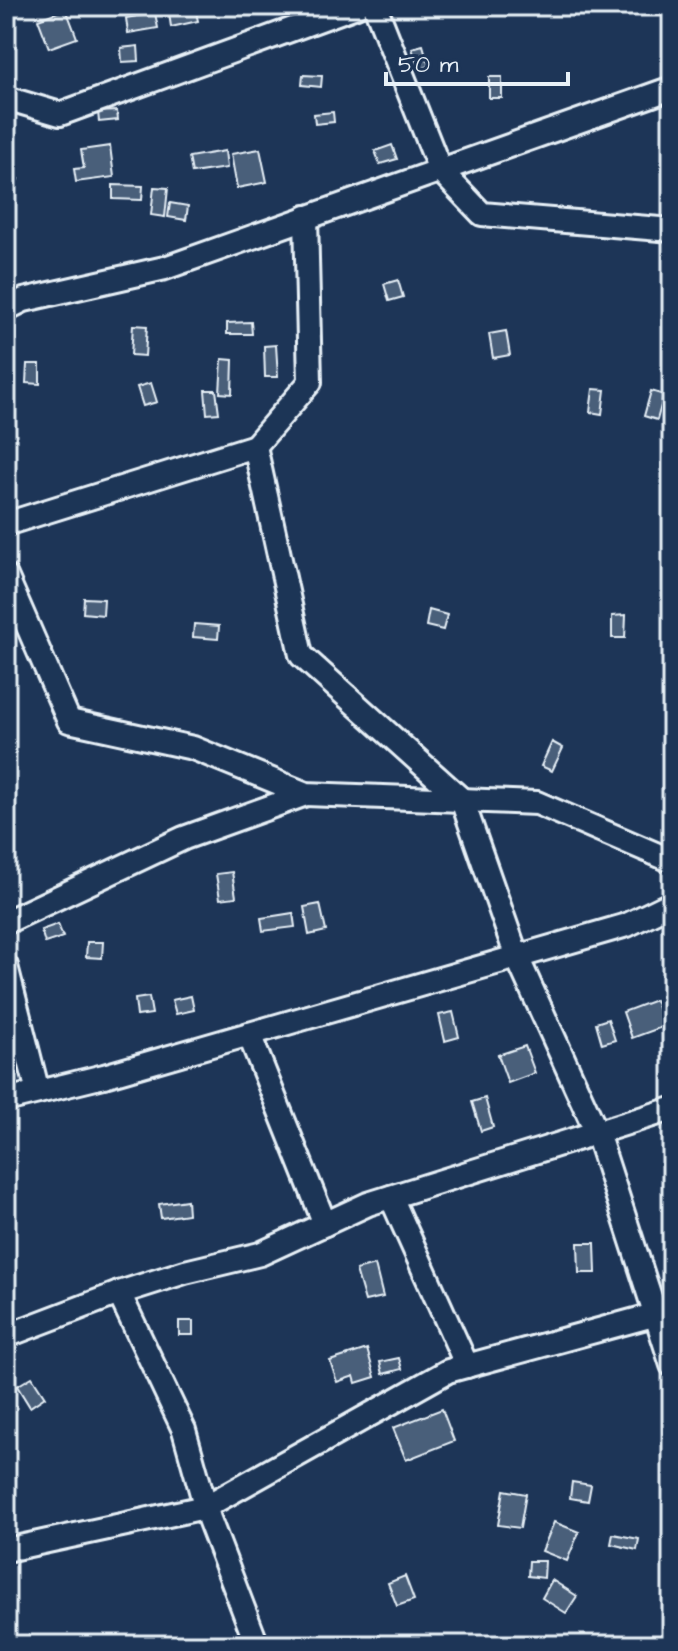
<svg xmlns="http://www.w3.org/2000/svg" width="678" height="1651" font-family="'Architects Daughter',sans-serif">
	<style>
		.building { fill: #495e7a; stroke: #e8f1f8; stroke-width: 2 }
		.lines { fill: none; stroke-linecap: round; stroke-linejoin: round }
		.street-casing { stroke: #e8f1f8; stroke-width: 28 }
		.street { stroke: #1d3557; stroke-width: 22 }
	</style>
	<rect width="100%" height="100%" fill="#1d3557"/>
	<filter id="ink" filterUnits="userSpaceOnUse"><feTurbulence type="fractalNoise" baseFrequency=".0125" numOctaves="2"/><feDisplacementMap in="SourceGraphic" scale="16" xChannelSelector="R" yChannelSelector="G"/><feConvolveMatrix kernelMatrix="1 2 1 2 8 2 1 2 1" color-interpolation-filters="sRGB"/></filter>
	<g filter="url(#ink)">
		<!-- building -->
		<g class="building">
			<polygon points="195,8 198,21 171,27 169,13"/>
			<polygon points="66,9 77,38 49,48 38,19"/>
			<polygon points="155,13 158,28 128,33 126,18"/>
			<polygon points="423,45 429,66 419,70 412,48"/>
			<polygon points="138,46 139,61 122,62 121,48"/>
			<polygon points="303,75 322,76 321,87 302,85"/>
			<rect x="489" y="77" width="13" height="21"/>
			<polygon points="117,111 118,120 99,122 98,112"/>
			<polygon points="333,112 334,122 315,124 314,114"/>
			<polygon points="392,145 397,159 380,164 375,151"/>
			<polygon points="110,146 114,177 76,182 74,169 84,168 81,150"/>
			<polygon points="260,149 267,182 237,188 231,154"/>
			<polygon points="225,151 227,168 192,173 189,157"/>
			<polygon points="6,174 18,179 8,205 6,205"/>
			<polygon points="113,185 143,186 142,200 113,199"/>
			<polygon points="154,187 168,188 165,217 151,215"/>
			<polygon points="170,203 188,206 186,220 168,217"/>
			<polygon points="398,280 403,297 389,301 384,284"/>
			<polygon points="251,322 252,334 227,334 227,323"/>
			<polygon points="133,325 147,326 145,356 131,355"/>
			<polygon points="506,331 510,355 493,358 489,334"/>
			<polygon points="276,345 278,377 265,377 264,346"/>
			<polygon points="222,359 233,360 232,394 220,393"/>
			<polygon points="27,364 40,364 40,384 26,383"/>
			<polygon points="151,383 157,402 143,406 137,387"/>
			<polygon points="593,389 605,390 602,414 590,412"/>
			<polygon points="205,390 216,390 219,413 207,414"/>
			<polygon points="651,391 664,395 657,420 644,416"/>
			<polygon points="84,598 104,599 103,615 83,613"/>
			<polygon points="429,610 447,615 443,630 426,626"/>
			<polygon points="626,615 625,638 612,638 612,616"/>
			<polygon points="194,624 219,626 218,639 193,637"/>
			<polygon points="664,668 672,669 672,685 662,684"/>
			<polygon points="552,742 563,748 552,771 541,766"/>
			<polygon points="232,872 236,897 220,899 216,874"/>
			<polygon points="320,904 326,931 309,935 304,907"/>
			<polygon points="293,913 295,927 263,931 261,918"/>
			<polygon points="58,924 63,937 45,943 41,930"/>
			<polygon points="87,942 103,942 102,958 86,957"/>
			<polygon points="191,996 194,1010 176,1014 172,1000"/>
			<polygon points="149,997 152,1014 137,1016 135,999"/>
			<polygon points="655,1000 665,1026 632,1038 623,1012"/>
			<polygon points="453,1012 459,1037 445,1041 439,1015"/>
			<polygon points="608,1019 615,1040 602,1044 596,1023"/>
			<polygon points="525,1046 535,1073 508,1083 498,1055"/>
			<polygon points="485,1098 493,1127 481,1131 472,1102"/>
			<polygon points="187,1200 188,1214 161,1218 159,1204"/>
			<polygon points="578,1243 595,1243 596,1273 579,1273"/>
			<polygon points="375,1265 383,1297 365,1301 356,1270"/>
			<rect x="179" y="1321" width="14" height="14"/>
			<polygon points="367,1349 375,1377 356,1383 354,1376 337,1382 330,1361"/>
			<polygon points="399,1358 402,1369 383,1374 380,1362"/>
			<polygon points="32,1377 45,1397 30,1407 17,1386"/>
			<polygon points="442,1409 454,1441 406,1460 393,1428"/>
			<polygon points="572,1482 591,1485 588,1501 570,1498"/>
			<polygon points="504,1490 526,1494 520,1528 498,1525"/>
			<polygon points="554,1522 579,1532 567,1561 542,1551"/>
			<polygon points="613,1534 639,1539 637,1550 611,1544"/>
			<polygon points="529,1561 545,1561 544,1578 528,1576"/>
			<polygon points="405,1576 414,1600 397,1606 388,1583"/>
			<polygon points="552,1580 577,1596 566,1613 542,1598"/>
		</g>
		<g class="lines">
			<!-- street casing -->
			<g class="street-casing">
				<g id="street">
					<polyline points="375,6 440,170 482,214 672,230"/>
					<polyline points="6,98 60,114 356,6"/>
					<polyline points="306,217 310,382 255,446 301,655 462,800 517,957 597,1133 672,1365"/>
					<polyline points="6,309 24,300 165,268 672,88"/>
					<polyline points="6,524 255,446"/>
					<polyline points="6,576 69,721 193,748 306,794 537,803 672,861"/>
					<polyline points="6,922 184,838 306,794"/>
					<polyline points="6,966 38,1092"/>
					<polyline points="249,1034 325,1224"/>
					<polyline points="6,1100 104,1076 627,925 672,903"/>
					<polyline points="391,1197 467,1366"/>
					<polyline points="119,1293 184,1430 209,1519 257,1645"/>
					<polyline points="6,1336 119,1293 185,1272 260,1254 368,1204 672,1109"/>
					<polyline points="6,1550 205,1507 448,1371 672,1310"/>
				</g>
			</g>
			<!-- street -->
			<use href="#street" class="street"/>
		</g>
	</g>
	<!-- margin -->
	<rect width="678" height="1651" fill="none" stroke="#1d3557" stroke-width="32"/>
	<rect x="16" y="16" width="646" height="1619" fill="none" stroke="#e8f1f8" stroke-width="3" filter="url(#ink)"/>
	<!-- scale -->
	<path d="M386 72v12h182v-12" fill="none" stroke="#e8f1f8" stroke-width="4"/>
	<text x="398" y="72" font-size="24" fill="#e8f1f8" stroke="#1d3557" stroke-width="6" paint-order="stroke">50 m</text>
</svg>
